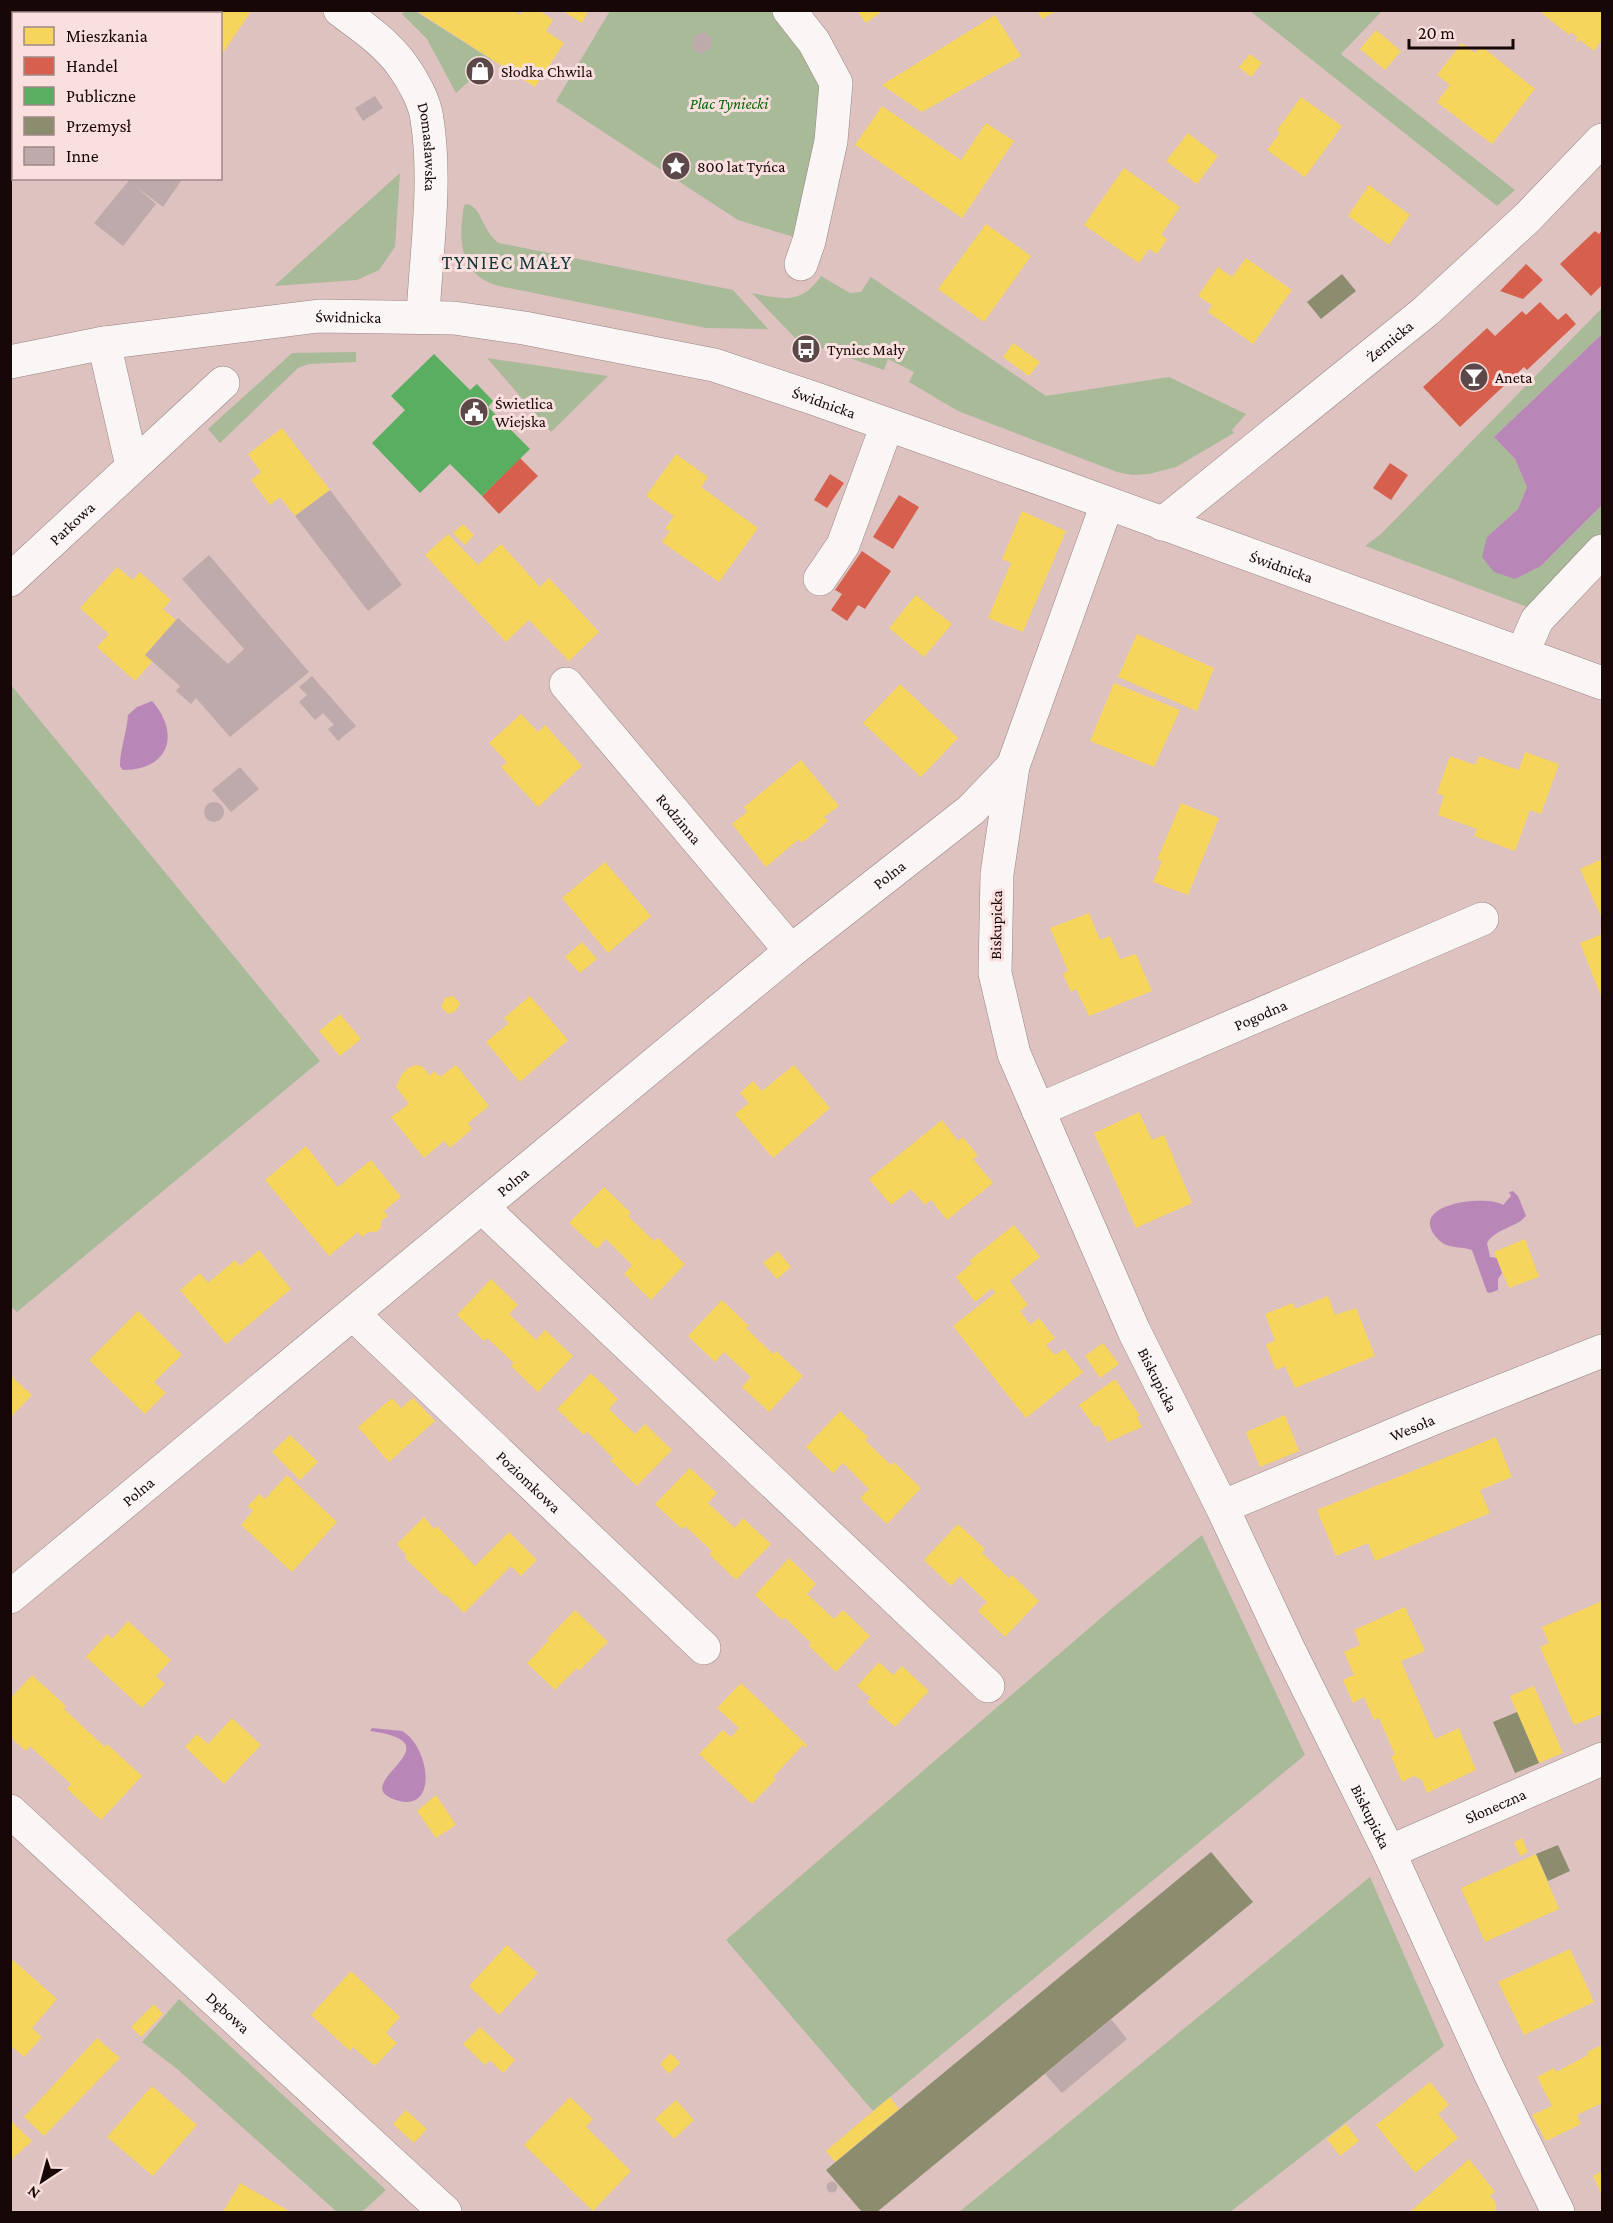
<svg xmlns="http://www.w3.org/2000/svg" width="1613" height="2223" font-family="'Crimson Pro',serif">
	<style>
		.green { fill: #a9ba99 }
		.water { fill: #b986b8 }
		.homes { fill: #f6d55c }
		.shops { fill: #d6604d }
		.public { fill: #5aae61 }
		.industry { fill: #8c8c6e }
		.building { fill: #beaaab }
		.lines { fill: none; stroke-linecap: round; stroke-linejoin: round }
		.minor-casing { stroke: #978281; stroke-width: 34 }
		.minor { stroke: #faf6f6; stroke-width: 33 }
		.labels { text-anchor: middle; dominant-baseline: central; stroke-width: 6; stroke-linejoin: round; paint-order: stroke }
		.poi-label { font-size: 16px; fill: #170707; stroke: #f9dfdd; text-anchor: start }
		.park-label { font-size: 16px; font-style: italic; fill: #056800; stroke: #f9dfdd }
		.street-label { font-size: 16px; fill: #170707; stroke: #f9dfdd }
		.quarter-label { font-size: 20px; letter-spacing: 1.5px; fill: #143639; stroke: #f9dfdd }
	</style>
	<rect width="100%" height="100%" fill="#ddc2c0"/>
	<!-- green -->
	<g class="green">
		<polygon points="405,11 415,11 492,60 456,93 427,39 402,14"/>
		<polygon points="610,11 776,11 801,41 824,97 800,239 738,220 556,101"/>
		<polygon points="1250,11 1382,11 1341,54 1515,190 1497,206"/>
		<polygon points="400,173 395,247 379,270 357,280 274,286"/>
		<path d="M468,204c14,4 15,29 31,39l234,47 35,39 -62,-1 -207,-42c-5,-2 -13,-4 -17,-7 -25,-18 -22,-48 -18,-74z"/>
		<path d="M821,276l29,17 11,-1 10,-15 175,119 123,-19 77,37 -14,16 2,3 -58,34 -27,7 -17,1 -15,-3 -159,-61 -49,-29 5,-10 -26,-13 -4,11 -88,-31 -44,-46c30,6 50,12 69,-17z"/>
		<polygon points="1602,308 1602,334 1494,437 1515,459 1527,487 1518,509 1487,537 1541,566 1602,505 1602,540 1535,610 1365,546 1381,534"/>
		<polygon points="356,352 356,362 309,364 298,368 220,443 208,429 292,353"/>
		<polygon points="487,358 608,376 551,432"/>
		<polygon points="11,685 320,1061 17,1312 10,1306"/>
		<polygon points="1202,1535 1305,1755 873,2111 726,1940 1115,1606"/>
		<polygon points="1370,1877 1444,2046 1230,2212 959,2212"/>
		<polygon points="179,1999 386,2190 362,2212 337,2212 176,2068 142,2042"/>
	</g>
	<!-- water -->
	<g class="water">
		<polygon points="1602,334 1602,505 1541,566 1515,579 1494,572 1482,557 1487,537 1518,509 1527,487 1515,459 1494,437"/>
		<path d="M152,701c29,33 17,69 -29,69l-3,-4c0,-17 7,-34 8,-51l9,-8z"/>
		<path d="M1513,1191l5,5 8,20c-10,12 -30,12 -39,27l3,14 7,1 5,15 -4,6v11l-8,3 -3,-1 -15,-42c-9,-3 -19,-2 -28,-6 -6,-4 -13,-11 -14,-19 -3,-24 60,-29 73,-20l8,-9 -2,-4z"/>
		<path d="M372,1728l30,3c28,15 38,86 -9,68 -44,-17 67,-56 -23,-68z"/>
	</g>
	<!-- homes -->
	<g class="homes">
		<polygon points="192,10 252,10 220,57 220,14 189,14"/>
		<polygon points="415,10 513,10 520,15 524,10 539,10 553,20 546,31 564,43 535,87"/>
		<polygon points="561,10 589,10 582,23"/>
		<polygon points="856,10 884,10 866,23"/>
		<polygon points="1037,10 1058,10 1042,19"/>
		<polygon points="1538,10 1602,10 1602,40 1594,51 1580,40 1577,42 1576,40 1578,38 1571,32 1569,35"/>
		<polygon points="995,15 1021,56 922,112 882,85"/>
		<polygon points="1376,30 1401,51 1385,70 1360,49"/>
		<polygon points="1462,43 1475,53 1481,46 1535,89 1492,144 1437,102 1450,85 1437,75"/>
		<polygon points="1250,54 1262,63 1251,77 1239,67"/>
		<polygon points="1301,97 1342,126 1305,177 1267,150 1280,133 1277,130"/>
		<polygon points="882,106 961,160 986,123 1014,141 962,218 855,145"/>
		<polygon points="1188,133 1218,156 1197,184 1166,161"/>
		<polygon points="1124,168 1180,207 1161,235 1167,239 1157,254 1149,249 1139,263 1084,225"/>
		<polygon points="1369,185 1410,215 1389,245 1348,216"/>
		<polygon points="986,224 1031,256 984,322 938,289"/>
		<polygon points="1246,258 1292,290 1253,344 1208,312 1212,305 1198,296 1218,267 1232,277"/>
		<polygon points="1013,343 1040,362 1029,376 1003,357"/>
		<polygon points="282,428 330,490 295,516 280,497 270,505 251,480 261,472 248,454"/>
		<polygon points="676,454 708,477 701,487 758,528 719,582 662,542 670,531 665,529 674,516 646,496"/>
		<polygon points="1022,511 1066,531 1023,632 988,618 1011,563 1002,559"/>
		<polygon points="463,524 474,535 465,545 453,533"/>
		<polygon points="448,534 478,565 501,544 540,587 549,578 599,632 569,661 529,620 506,642 425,555"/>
		<polygon points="117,567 133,580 140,572 171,600 163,609 176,620 145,655 153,661 135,681 97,647 109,634 80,608"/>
		<polygon points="916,595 952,624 924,657 889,628"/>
		<polygon points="1137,634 1214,668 1197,711 1118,677"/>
		<polygon points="1114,683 1180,710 1154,767 1090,741"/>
		<polygon points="900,684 958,738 921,777 863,723"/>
		<polygon points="521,714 538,732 545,725 582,766 538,807 501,767 507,762 489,743"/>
		<polygon points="1525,752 1559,764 1541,814 1530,810 1515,851 1474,836 1477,829 1438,815 1444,796 1437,793 1450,756 1475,765 1479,756 1519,770"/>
		<polygon points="801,760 839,806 824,817 828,821 802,843 799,839 766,867 732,824 747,812 744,807"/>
		<polygon points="1181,803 1219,818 1188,895 1153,882 1162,861 1157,860"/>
		<polygon points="1602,859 1602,919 1580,869"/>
		<polygon points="605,862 651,916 608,953 562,898"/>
		<polygon points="1089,913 1100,940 1110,936 1120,959 1136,954 1152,991 1089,1016 1076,989 1071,992 1063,974 1068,971 1050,928"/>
		<polygon points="1602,934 1602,999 1580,943"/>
		<polygon points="582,942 597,959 580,973 565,957"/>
		<polygon points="453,996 460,1003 456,1011 448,1014 441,1007 445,998"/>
		<polygon points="530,996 568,1040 520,1082 486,1042 509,1023 504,1018"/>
		<polygon points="340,1014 361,1039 340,1056 319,1031"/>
		<polygon points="416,1065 423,1067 430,1076 434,1071 440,1077 456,1065 489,1106 468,1123 472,1129 450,1148 444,1141 424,1158 391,1117 409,1104 396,1087 402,1074 408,1068"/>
		<polygon points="794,1065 830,1108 773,1158 735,1114 749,1103 740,1093 753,1081 762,1091"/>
		<polygon points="1139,1112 1152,1140 1164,1135 1192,1203 1136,1228 1094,1133"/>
		<polygon points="942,1120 958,1141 963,1137 978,1156 973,1159 993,1183 947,1220 931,1200 925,1205 911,1189 891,1205 869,1179"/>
		<polygon points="306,1146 338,1187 371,1160 401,1197 384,1211 388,1216 381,1221 381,1228 376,1232 368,1232 362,1237 358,1232 329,1256 265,1180"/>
		<polygon points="604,1187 631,1213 628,1216 654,1241 658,1238 685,1264 651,1300 624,1274 632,1265 606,1239 597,1249 569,1223"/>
		<polygon points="1014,1225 1040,1257 1010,1281 1028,1305 1020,1311 1030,1325 1039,1318 1055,1338 1046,1345 1055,1355 1064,1349 1083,1372 1026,1418 953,1326 995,1293 992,1288 975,1302 956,1277 972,1263 969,1261"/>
		<polygon points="1525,1239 1539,1277 1509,1288 1494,1252"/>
		<polygon points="259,1250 291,1289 226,1344 180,1290 200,1273 208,1283 235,1260 240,1266"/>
		<polygon points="778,1251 791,1267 777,1279 763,1263"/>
		<polygon points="491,1279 518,1305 509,1314 536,1340 545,1330 573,1356 538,1392 511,1366 514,1363 487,1338 484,1341 457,1315"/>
		<polygon points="1328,1296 1335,1315 1356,1308 1375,1356 1295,1388 1285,1366 1276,1370 1266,1345 1275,1340 1265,1314 1293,1303 1295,1309"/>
		<polygon points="722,1300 749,1326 746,1328 773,1354 776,1351 803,1376 769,1412 742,1387 751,1377 724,1352 715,1362 688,1336"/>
		<polygon points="138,1311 182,1355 154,1382 166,1393 145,1414 89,1360"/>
		<polygon points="1103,1343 1119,1364 1100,1378 1085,1356"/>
		<polygon points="591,1373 618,1399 609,1409 635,1434 645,1424 672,1450 637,1486 610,1460 613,1458 587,1432 584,1435 557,1409"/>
		<polygon points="10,1375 32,1395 10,1418"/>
		<polygon points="1115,1379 1140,1416 1137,1417 1142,1427 1108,1442 1099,1425 1095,1427 1079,1405"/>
		<polygon points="392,1398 401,1408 413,1398 435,1421 389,1462 358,1427"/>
		<polygon points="840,1411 868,1437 865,1440 878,1453 891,1465 894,1462 921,1488 887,1524 860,1498 869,1489 843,1463 833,1473 806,1447"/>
		<polygon points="1285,1415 1299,1451 1260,1467 1246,1432"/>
		<polygon points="290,1435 318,1462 300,1480 272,1452"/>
		<polygon points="1496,1437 1512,1477 1480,1490 1490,1513 1375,1561 1368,1543 1336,1556 1317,1510"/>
		<polygon points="690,1468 717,1493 708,1503 735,1528 743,1518 771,1544 736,1580 709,1554 712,1551 685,1526 682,1529 655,1504"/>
		<polygon points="287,1475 337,1522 292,1572 241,1525 253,1511 248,1506 259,1494 265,1499"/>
		<polygon points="424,1517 434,1529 437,1526 475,1566 509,1532 537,1560 521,1576 511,1566 464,1613 446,1595 444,1596 405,1558 407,1556 397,1544"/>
		<polygon points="958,1524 985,1549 982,1553 1009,1578 1012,1575 1039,1601 1005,1637 978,1611 987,1602 960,1576 951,1586 924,1560"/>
		<polygon points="789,1558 816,1584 807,1594 834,1619 843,1610 870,1636 836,1672 809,1646 811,1643 785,1618 782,1620 755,1595"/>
		<polygon points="1602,1601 1602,1714 1574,1725 1540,1647 1549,1643 1542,1627"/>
		<polygon points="1405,1607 1425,1651 1401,1661 1435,1739 1459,1728 1476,1770 1427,1793 1422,1780 1414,1776 1402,1782 1391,1756 1395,1755 1379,1718 1374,1720 1364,1697 1353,1703 1343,1680 1354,1675 1344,1652 1360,1645 1354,1630"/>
		<polygon points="575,1610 608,1642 579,1671 577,1668 555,1690 527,1663 549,1640 547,1639"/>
		<polygon points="128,1621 171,1660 156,1676 165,1684 142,1708 86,1657 107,1634 112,1639"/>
		<polygon points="879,1662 893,1675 902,1666 929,1691 895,1727 867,1702 871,1698 857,1686"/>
		<polygon points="32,1675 66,1706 64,1709 105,1747 107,1744 142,1776 101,1820 67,1789 71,1784 30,1746 26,1751 10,1737 10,1699"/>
		<polygon points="741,1683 807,1745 805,1748 803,1745 773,1777 776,1779 752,1804 699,1754 723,1730 731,1737 739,1728 717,1708"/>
		<polygon points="1534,1686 1563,1753 1539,1763 1510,1696"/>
		<polygon points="232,1718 261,1745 224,1784 185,1747 197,1734 208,1744"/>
		<polygon points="436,1795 456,1825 436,1838 417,1811"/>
		<polygon points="1522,1838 1528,1852 1520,1856 1514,1842"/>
		<polygon points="1536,1854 1559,1909 1485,1942 1461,1888"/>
		<polygon points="507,1945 538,1973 499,2015 469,1986"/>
		<polygon points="1570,1949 1594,2002 1524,2035 1498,1982"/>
		<polygon points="13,1960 57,1999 32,2028 42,2037 24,2057 10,2045 10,1962"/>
		<polygon points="351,1971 400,2017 386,2033 397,2043 375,2066 353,2047 350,2051 311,2015"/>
		<polygon points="154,2004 163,2014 141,2037 131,2027"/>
		<polygon points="480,2027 515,2060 503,2073 490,2060 485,2065 463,2044"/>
		<polygon points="97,2038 120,2058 44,2136 24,2117"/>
		<polygon points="1602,2045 1602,2103 1577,2115 1581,2124 1546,2141 1532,2115 1552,2106 1537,2077 1554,2068 1556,2072 1588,2055 1587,2052"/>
		<polygon points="671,2053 680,2063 669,2074 660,2064"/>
		<polygon points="1430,2082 1449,2105 1438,2114 1458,2138 1415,2173 1376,2125"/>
		<polygon points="152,2086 197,2125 153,2176 107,2137"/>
		<polygon points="570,2097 593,2119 586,2127 631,2171 593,2211 524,2145"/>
		<polygon points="890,2097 899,2109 835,2162 826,2151"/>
		<polygon points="676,2100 694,2120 674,2139 655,2119"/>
		<polygon points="406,2110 427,2129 414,2143 393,2124"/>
		<polygon points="10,2120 32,2141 10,2161"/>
		<polygon points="1346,2124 1359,2141 1340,2156 1327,2139"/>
		<polygon points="1469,2159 1495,2192 1490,2196 1496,2203 1496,2212 1410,2212"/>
		<polygon points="1602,2171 1602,2195 1593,2176"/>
		<polygon points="240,2183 291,2212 223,2212"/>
	</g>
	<!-- shops -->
	<g class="shops">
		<polygon points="1602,230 1602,285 1591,296 1560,264 1595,231 1599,234"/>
		<polygon points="1526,264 1543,280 1523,299 1500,291"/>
		<polygon points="1540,302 1558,320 1566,313 1576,324 1527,370 1524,367 1460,427 1423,387 1487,328 1495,336 1522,311 1526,315"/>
		<polygon points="520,458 538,476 499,514 482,496"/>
		<polygon points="1390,463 1408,475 1391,500 1373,488"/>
		<polygon points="830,474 844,483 827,508 814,500"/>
		<polygon points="899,495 919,507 893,549 873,537"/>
		<polygon points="862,551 891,571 865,609 858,605 847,621 831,610 842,594 835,590"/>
	</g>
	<!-- public -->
	<polygon class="public" points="434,354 470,390 477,384 493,401 488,407 530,449 482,496 450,464 420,493 372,443 405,410 391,396"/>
	<!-- industry -->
	<g class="industry">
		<polygon points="1342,274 1356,291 1321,319 1307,302"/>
		<polygon points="1517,1712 1539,1763 1515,1773 1493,1722"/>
		<polygon points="1558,1845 1570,1871 1548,1881 1536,1854"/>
		<polygon points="1211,1852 1253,1902 877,2212 862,2212 826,2170"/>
	</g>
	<!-- building -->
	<g class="building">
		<polygon points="704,32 712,38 711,48 700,54 692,48 694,36"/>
		<polygon points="375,96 383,108 363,121 355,108"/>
		<polygon points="14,104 14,159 10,156 10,108"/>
		<polygon points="131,178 183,178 163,207 135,186 156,204 123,246 94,223"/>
		<polygon points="330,490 402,585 368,611 295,516"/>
		<polygon points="209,555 309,672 230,737 196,698 191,704 176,691 180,686 145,655 178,618 228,664 244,649 182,579"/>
		<polygon points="312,676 356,726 338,741 328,729 334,725 323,713 315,720 299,702 307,695 299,687"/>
		<polygon points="240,767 259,789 231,812 212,790"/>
		<circle cx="214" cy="812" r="10"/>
		<polygon points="1111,2019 1127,2039 1062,2093 1045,2074"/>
		<circle cx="832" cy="2187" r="5.5"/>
	</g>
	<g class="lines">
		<!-- minor casing -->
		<g class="minor-casing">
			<g id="minor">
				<path id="s1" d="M340,10c23,17 46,33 62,55 11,15 23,37 25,54 10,65 -1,133 -4,198"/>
				<polyline points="789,10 814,42 836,83 831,141 809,241 801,264"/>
				<polyline points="104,343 132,466"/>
				<path id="s2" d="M10,362l94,-19 215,-27 135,2 70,10 190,37 99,33 245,87 544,198"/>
				<path id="s3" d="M1107,504l-94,262 -16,108 -2,99 19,81 120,277 88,176 66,141 101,204 101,221 68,139"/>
				<path id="s4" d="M1162,524l264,-213 101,-93 75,-78"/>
				<polyline points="820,579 843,545 887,425"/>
				<path id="s5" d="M10,580l213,-197"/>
				<polyline points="1522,654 1537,620 1602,551"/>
				<path id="s6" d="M566,684l225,267"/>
				<path id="s7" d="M1038,1110l444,-191"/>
				<polyline points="482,1207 988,1686"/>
				<path id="s8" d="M353,1314l351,334"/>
				<path id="s9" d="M1222,1507l212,-89 168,-67"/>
				<path id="s10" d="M10,1597l781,-646 180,-141 42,-44"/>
				<path id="s11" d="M10,1811l435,401"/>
				<path id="s12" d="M1389,1852l213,-93"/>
			</g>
		</g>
		<!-- minor -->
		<use href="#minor" class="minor"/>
	</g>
	<!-- icons -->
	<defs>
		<g id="shop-disc" transform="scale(1.5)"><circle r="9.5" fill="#5c4848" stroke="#f9dfdd"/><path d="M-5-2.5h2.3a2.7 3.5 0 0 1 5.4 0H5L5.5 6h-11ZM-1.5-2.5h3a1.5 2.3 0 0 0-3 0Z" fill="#fff"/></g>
		<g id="sight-disc" transform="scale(1.5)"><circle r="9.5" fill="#5c4848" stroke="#f9dfdd"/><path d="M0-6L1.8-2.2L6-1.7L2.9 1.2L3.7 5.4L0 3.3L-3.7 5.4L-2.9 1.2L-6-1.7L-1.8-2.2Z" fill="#fff"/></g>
		<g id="bus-disc" transform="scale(1.5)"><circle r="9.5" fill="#5c4848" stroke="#f9dfdd"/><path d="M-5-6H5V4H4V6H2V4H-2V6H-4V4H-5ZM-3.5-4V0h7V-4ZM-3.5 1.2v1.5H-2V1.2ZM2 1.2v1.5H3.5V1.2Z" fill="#fff"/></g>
		<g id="bar-disc" transform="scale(1.5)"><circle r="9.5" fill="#5c4848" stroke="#f9dfdd"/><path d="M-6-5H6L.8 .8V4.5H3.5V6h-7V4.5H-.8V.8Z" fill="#fff"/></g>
		<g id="civic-disc" transform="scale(1.5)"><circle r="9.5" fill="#5c4848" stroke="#f9dfdd"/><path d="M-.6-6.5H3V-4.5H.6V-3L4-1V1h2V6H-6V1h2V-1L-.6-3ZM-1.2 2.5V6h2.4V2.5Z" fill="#fff"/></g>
	</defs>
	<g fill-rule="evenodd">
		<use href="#shop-disc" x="480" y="71"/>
		<use href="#sight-disc" x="676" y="166"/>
		<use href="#bus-disc" x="806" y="349"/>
		<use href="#bar-disc" x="1474" y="377"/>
		<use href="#civic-disc" x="474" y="412"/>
	</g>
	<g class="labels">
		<!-- poi labels -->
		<g class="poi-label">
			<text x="501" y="71">Słodka Chwila</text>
			<text x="697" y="166">800 lat Tyńca</text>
			<text x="827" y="349">Tyniec Mały</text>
			<text x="1495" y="377">Aneta</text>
			<text x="495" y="403">Świetlica<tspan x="495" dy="18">Wiejska</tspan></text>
		</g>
		<!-- park labels -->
		<g class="park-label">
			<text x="729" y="103">Plac Tyniecki</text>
		</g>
		<!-- street labels -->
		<g class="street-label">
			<text stroke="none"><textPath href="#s1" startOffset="171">Domasławska</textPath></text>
			<text stroke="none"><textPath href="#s2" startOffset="342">Świdnicka</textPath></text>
			<text stroke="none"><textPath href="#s4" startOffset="292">Żernicka</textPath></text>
			<text stroke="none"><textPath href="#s2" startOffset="828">Świdnicka</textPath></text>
			<text stroke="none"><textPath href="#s5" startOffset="84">Parkowa</textPath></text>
			<text stroke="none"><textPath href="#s2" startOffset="1314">Świdnicka</textPath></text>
			<text stroke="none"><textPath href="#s6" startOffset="176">Rodzinna</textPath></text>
			<text stroke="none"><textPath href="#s10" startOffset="1138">Polna</textPath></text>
			<text transform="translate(996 925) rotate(-89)">Biskupicka</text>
			<text stroke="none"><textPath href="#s7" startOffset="242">Pogodna</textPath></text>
			<text stroke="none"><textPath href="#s10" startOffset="652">Polna</textPath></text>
			<text stroke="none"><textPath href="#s3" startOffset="926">Biskupicka</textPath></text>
			<text stroke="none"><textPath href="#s9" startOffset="206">Wesoła</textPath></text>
			<text stroke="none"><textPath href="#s8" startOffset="243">Poziomkowa</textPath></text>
			<text stroke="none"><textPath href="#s10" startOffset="166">Polna</textPath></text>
			<text stroke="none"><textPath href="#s12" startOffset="116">Słoneczna</textPath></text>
			<text stroke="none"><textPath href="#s3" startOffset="1412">Biskupicka</textPath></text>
			<text stroke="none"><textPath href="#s11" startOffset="297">Dębowa</textPath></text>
		</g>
		<!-- quarter labels -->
		<g class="quarter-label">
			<text x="507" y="262">TYNIEC MAŁY</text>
		</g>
	</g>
	<!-- border -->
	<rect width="1613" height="2223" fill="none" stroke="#170707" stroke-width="24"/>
	<!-- legend -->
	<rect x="12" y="12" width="210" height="168" fill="#f9dfdd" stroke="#9f8987" stroke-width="1.5"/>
	<rect x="24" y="27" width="30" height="18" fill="#f6d55c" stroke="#9f8987" stroke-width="1.5"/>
	<text x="66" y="42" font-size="18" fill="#170707">Mieszkania</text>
	<rect x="24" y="57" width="30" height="18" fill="#d6604d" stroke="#9f8987" stroke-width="1.5"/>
	<text x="66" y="72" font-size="18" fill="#170707">Handel</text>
	<rect x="24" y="87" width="30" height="18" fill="#5aae61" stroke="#9f8987" stroke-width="1.5"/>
	<text x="66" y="102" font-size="18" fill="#170707">Publiczne</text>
	<rect x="24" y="117" width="30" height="18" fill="#8c8c6e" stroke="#9f8987" stroke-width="1.5"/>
	<text x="66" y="132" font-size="18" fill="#170707">Przemysł</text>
	<rect x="24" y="147" width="30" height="18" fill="#beaaab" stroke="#9f8987" stroke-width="1.5"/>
	<text x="66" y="162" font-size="18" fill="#170707">Inne</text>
	<!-- north arrow -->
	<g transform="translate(42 2181) rotate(216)" stroke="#f9dfdd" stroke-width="4.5" paint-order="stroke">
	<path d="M0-4.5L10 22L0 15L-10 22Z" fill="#170707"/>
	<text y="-9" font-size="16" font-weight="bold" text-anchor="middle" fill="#170707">N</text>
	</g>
	<!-- scale -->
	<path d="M1409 39v9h104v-9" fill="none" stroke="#170707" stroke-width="3"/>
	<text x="1418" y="39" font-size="18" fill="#170707" stroke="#f9dfdd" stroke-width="4.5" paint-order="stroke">20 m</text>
</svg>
